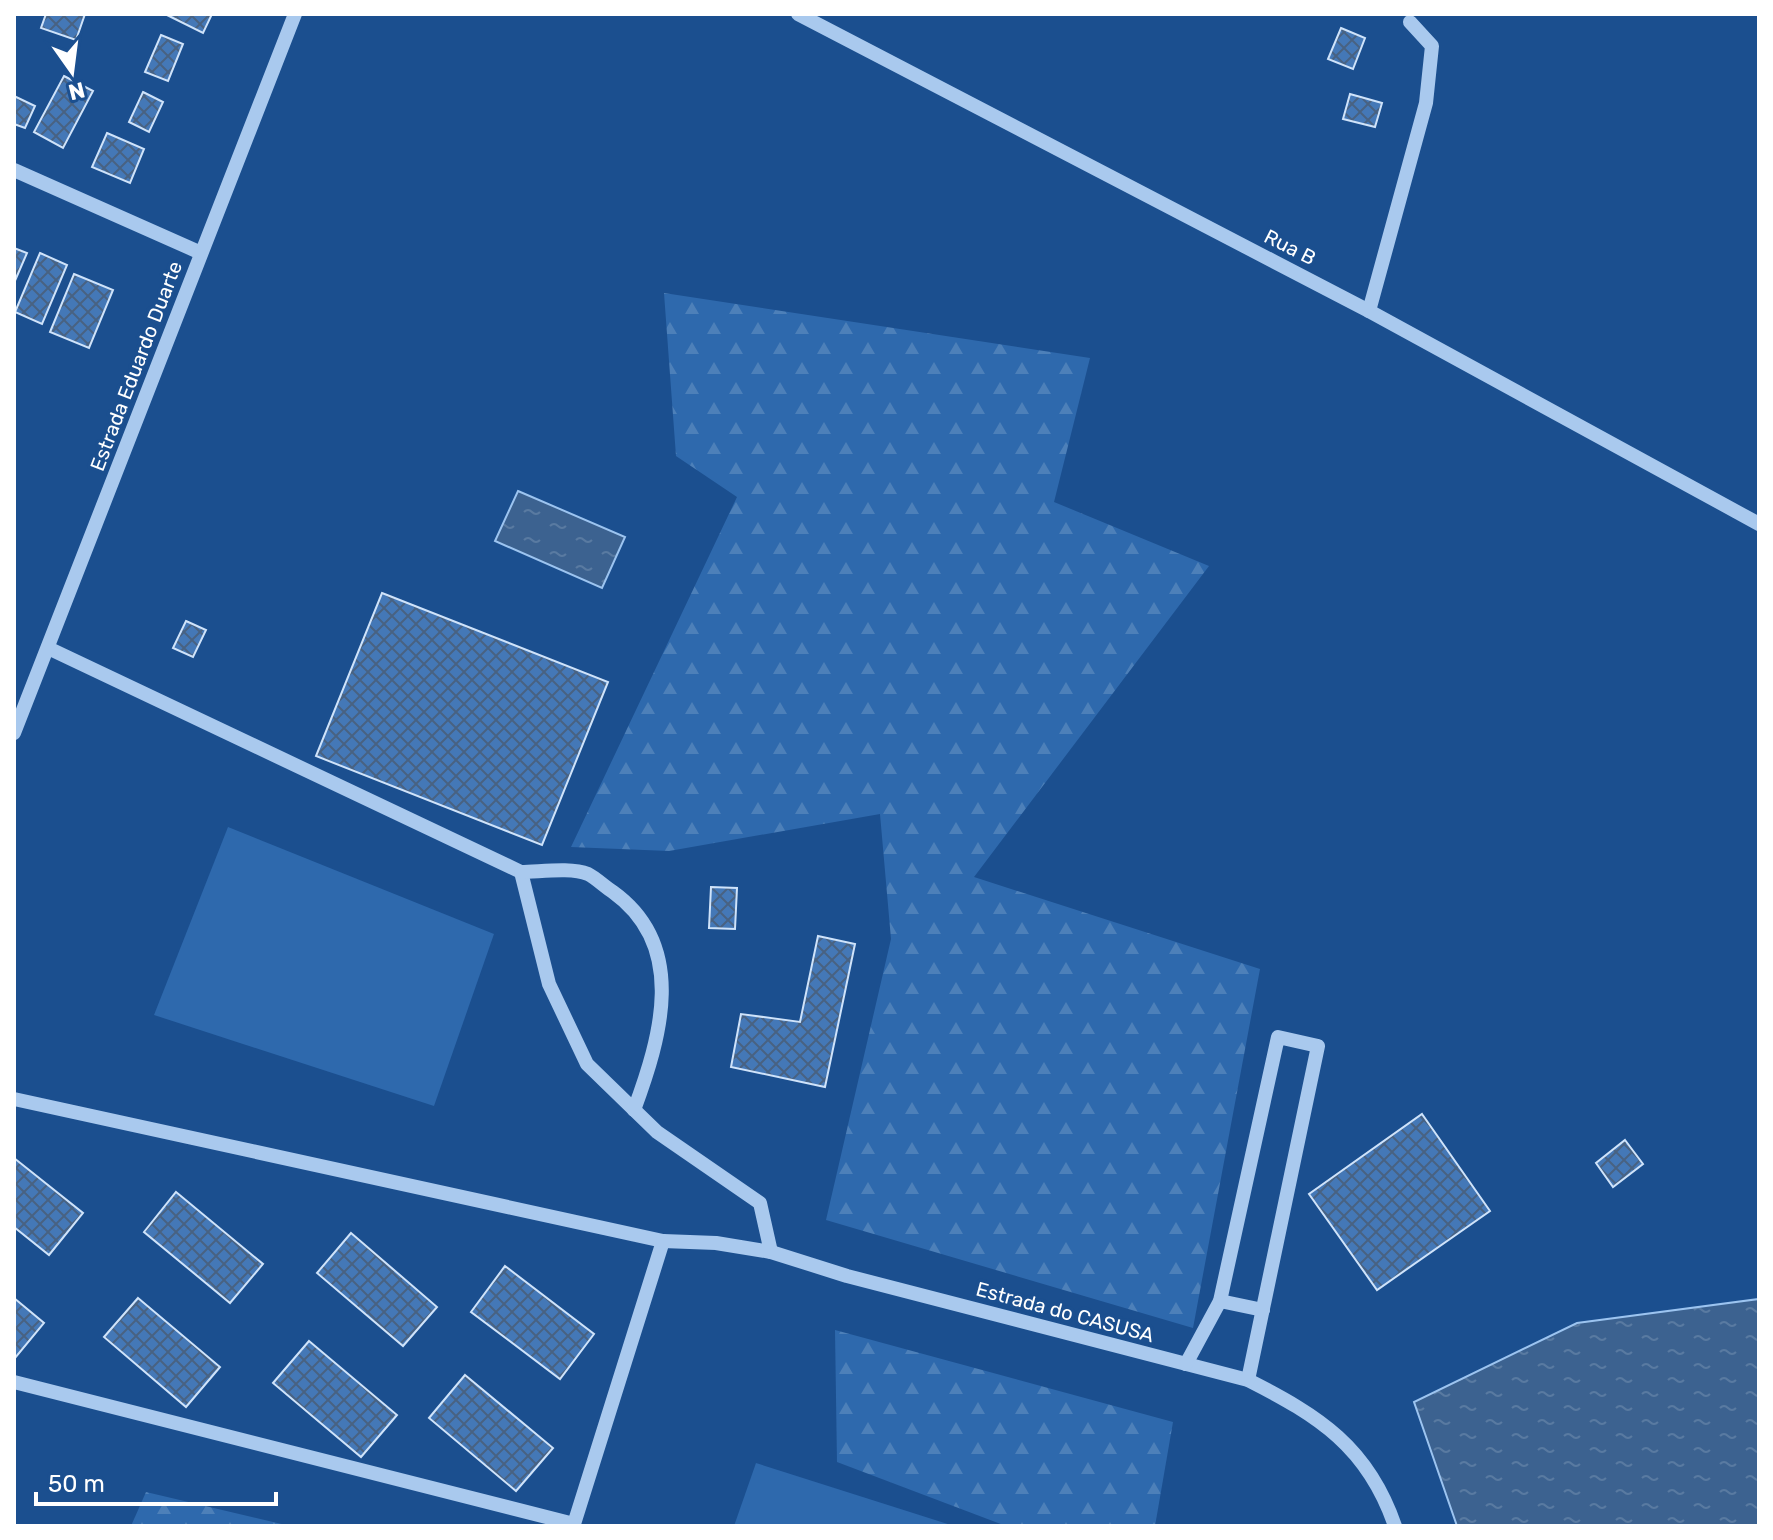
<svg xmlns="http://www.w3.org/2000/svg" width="1773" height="1540" font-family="Rubik,sans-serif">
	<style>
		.forest { fill: url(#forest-firs) }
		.garden { fill: #2e69ad }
		.water { fill: url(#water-ripples); stroke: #9cc4f0; stroke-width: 2 }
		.building { fill: url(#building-cross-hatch); stroke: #cfe3fa; stroke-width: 2 }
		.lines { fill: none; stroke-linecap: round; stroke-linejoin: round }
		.minor { stroke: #a9c9ee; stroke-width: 14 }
		.labels { text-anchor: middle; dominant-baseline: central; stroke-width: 7; stroke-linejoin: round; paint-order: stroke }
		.street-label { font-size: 20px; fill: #fff; stroke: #1b4f8f }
	</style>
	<defs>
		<pattern id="forest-firs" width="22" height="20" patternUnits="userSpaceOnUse" patternTransform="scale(2)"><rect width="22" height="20" fill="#2e69ad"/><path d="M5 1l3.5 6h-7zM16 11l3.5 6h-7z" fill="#4d80b9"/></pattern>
		<pattern id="water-ripples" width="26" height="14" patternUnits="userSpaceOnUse" patternTransform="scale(2)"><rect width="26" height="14" fill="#3c6290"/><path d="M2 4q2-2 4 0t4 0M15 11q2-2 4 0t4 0" fill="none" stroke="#597aa1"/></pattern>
		<pattern id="building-cross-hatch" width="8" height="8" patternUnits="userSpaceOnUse" patternTransform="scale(2)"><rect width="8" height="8" fill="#4478b7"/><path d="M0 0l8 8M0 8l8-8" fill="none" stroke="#486282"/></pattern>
	</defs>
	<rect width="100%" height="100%" fill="#1b4f8f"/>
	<!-- forest -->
	<g class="forest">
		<polygon points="664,293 1090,358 1054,502 1209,566 974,877 1260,969 1193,1328 826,1220 891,939 880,814 669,851 571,847 737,497 676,456"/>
		<polygon points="835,1330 1173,1422 1155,1526 1006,1526 837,1462"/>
		<polygon points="146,1492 290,1526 131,1526"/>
	</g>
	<!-- garden -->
	<g class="garden">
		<polygon points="228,827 494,934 434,1106 154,1015"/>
		<polygon points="756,1463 954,1526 734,1526"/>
	</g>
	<!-- water -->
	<g class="water">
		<polygon points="518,491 625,537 602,588 495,541"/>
		<polygon points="1759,1299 1759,1526 1457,1526 1414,1402 1577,1323"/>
	</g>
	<!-- building -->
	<g class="building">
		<polygon points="46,14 85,14 76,40 41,28"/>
		<polygon points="165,14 212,14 203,33"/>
		<polygon points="1341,28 1365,38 1353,69 1328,59"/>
		<polygon points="161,35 183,44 168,81 145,72"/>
		<polygon points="64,76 93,91 63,148 34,132"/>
		<polygon points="143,92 163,102 149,132 129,122"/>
		<polygon points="1350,94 1382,103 1375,127 1343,119"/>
		<polygon points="14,96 35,106 25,128 14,124"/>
		<polygon points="107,133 144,149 130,183 92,167"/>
		<polygon points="14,248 27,253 14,283"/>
		<polygon points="40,253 67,265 42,324 15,312"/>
		<polygon points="74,274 113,290 89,348 50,332"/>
		<polygon points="382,593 608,682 542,845 316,756"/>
		<polygon points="186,621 206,630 193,657 173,648"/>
		<polygon points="711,887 737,888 735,929 709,928"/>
		<polygon points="818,936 855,944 825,1087 731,1067 741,1014 800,1022"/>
		<polygon points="1422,1114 1490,1211 1377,1290 1309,1194"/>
		<polygon points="1625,1140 1643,1164 1613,1187 1596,1163"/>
		<polygon points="14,1158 83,1213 49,1255 14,1227"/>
		<polygon points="176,1192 263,1264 230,1303 144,1232"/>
		<polygon points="351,1233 437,1307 403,1346 317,1273"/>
		<polygon points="505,1266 594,1334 560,1379 471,1312"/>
		<polygon points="14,1298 44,1323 15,1358 14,1358"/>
		<polygon points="138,1298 220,1367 186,1407 104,1337"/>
		<polygon points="309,1341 397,1415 361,1457 273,1383"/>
		<polygon points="465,1375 553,1448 516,1491 429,1418"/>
	</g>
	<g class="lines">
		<!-- minor -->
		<g class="minor">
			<polyline points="798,14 1369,311 1759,524"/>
			<polyline points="14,170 201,253"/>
			<polyline points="1369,311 1426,103 1432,46 1410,22"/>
			<polyline points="48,648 521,872 549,984 587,1064 657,1132 760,1203 771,1252"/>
			<polyline points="14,733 295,14"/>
			<path d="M521,872c18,0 50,-5 67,2 8,4 17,13 25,18 75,54 48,145 21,218"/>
			<polyline points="14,1099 663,1241 574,1524 14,1382"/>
			<path d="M663,1241l53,2 55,9 76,24 401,104c71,36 120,67 147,146"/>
			<polyline points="1220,1301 1263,1310"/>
			<polyline points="1186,1364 1220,1301 1278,1037 1318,1046 1248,1380"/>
		</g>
	</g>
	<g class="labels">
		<!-- street labels -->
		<g class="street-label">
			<text transform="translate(1290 247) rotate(27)">Rua B</text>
			<text transform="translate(136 366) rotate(-69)">Estrada Eduardo Duarte</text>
			<text transform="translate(1065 1312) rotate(15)">Estrada do CASUSA</text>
		</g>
	</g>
	<!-- border -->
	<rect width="1773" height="1540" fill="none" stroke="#ffffff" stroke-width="32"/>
	<!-- north arrow -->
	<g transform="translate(72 72) rotate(166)" stroke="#1b4f8f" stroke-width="6" paint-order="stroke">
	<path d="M0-6L14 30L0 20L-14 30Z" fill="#ffffff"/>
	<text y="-12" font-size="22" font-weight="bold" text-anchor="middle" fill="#ffffff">N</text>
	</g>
	<!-- scale -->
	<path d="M36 1492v12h240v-12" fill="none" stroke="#ffffff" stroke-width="4"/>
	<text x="48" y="1492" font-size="24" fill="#ffffff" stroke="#1b4f8f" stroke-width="6" paint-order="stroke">50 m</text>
</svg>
